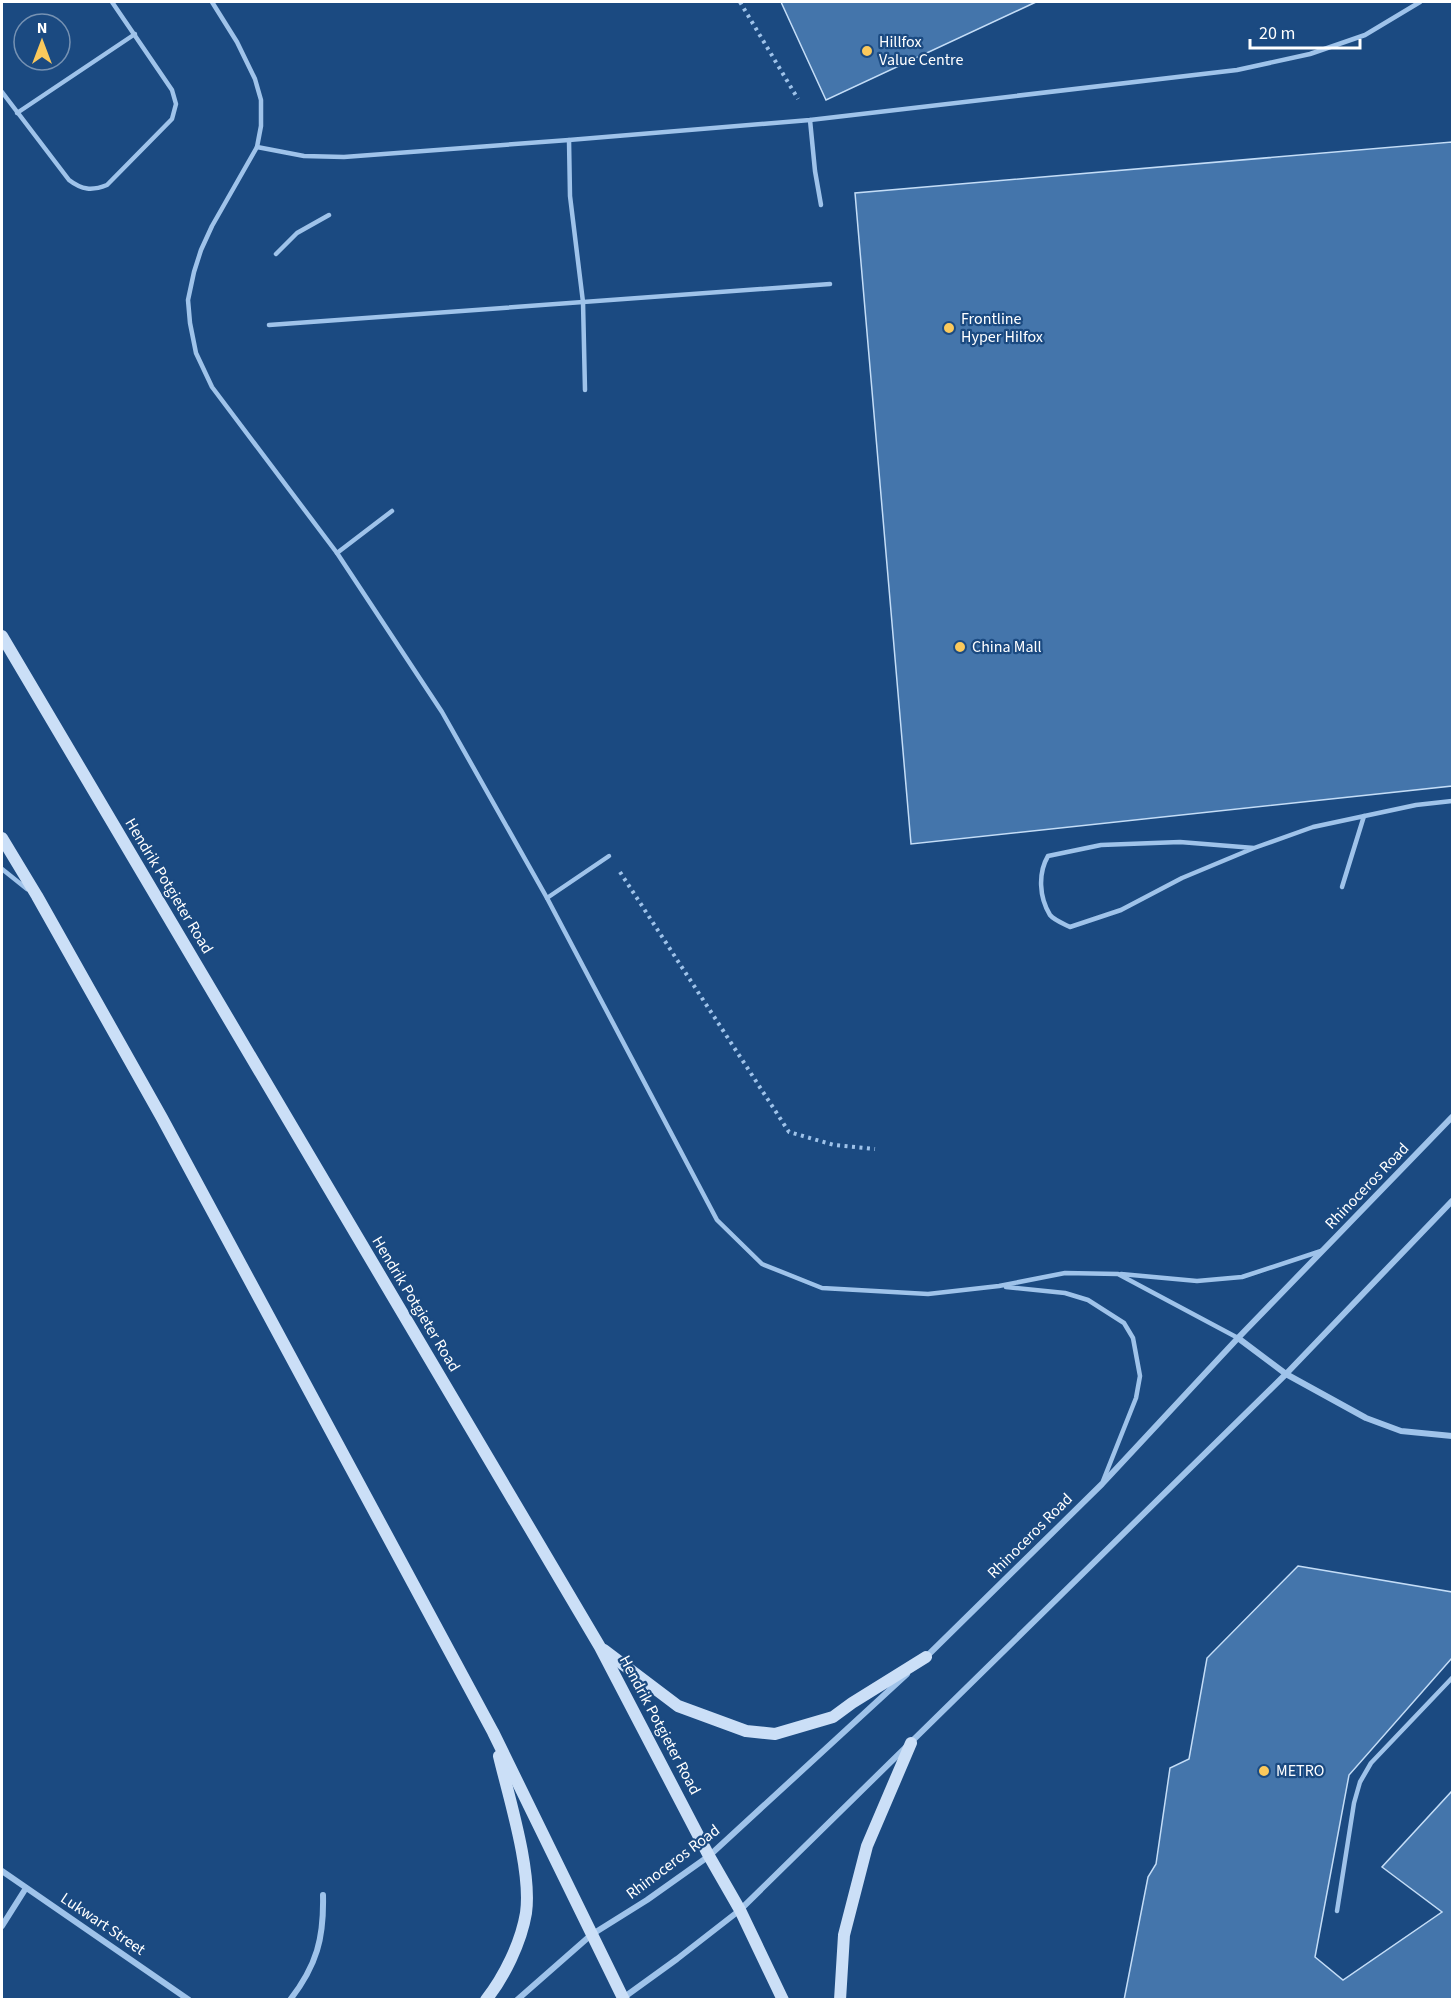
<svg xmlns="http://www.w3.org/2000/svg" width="1454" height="2001" font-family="'Source Sans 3',sans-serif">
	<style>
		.building { fill: #4475ab; stroke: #c4ddf7; stroke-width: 1.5 }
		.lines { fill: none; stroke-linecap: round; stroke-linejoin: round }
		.path { stroke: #9fc3ea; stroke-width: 4; stroke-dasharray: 3 4.5; stroke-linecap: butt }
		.lane { stroke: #9fc3ea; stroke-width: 4.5 }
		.street { stroke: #9fc3ea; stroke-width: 6 }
		.secondary { stroke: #cbdff7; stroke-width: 12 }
		.poi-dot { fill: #fbc95c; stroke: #1b4a81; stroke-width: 2 }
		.labels { text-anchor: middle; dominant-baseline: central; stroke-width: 4.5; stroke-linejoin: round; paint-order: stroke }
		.poi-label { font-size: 16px; fill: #fff; stroke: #1b4a81; text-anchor: start }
		.street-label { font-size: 16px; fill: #fff; stroke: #1b4a81 }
	</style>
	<rect width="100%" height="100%" fill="#1b4a81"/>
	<!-- building -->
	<g class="building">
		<polygon points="781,2 1036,2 826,100"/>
		<polygon points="1452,142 1452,786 911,844 855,193"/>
		<polygon points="1298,1566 1452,1592 1452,1658 1349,1775 1315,1957 1343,1980 1442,1912 1382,1867 1452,1791 1452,2000 1124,2000 1148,1877 1156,1864 1170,1768 1189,1759 1207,1658"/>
	</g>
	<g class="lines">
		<!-- path -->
		<g class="path">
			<polyline points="740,2 798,99"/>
			<polyline points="620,872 789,1132 834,1145 875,1149"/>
		</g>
		<!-- lane -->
		<g class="lane">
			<polyline points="212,2 237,42 255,79 261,100 261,126 257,147 212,226 201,250 194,272 188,300 190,323 196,353 212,387 337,553 442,712 547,898 717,1220 762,1264 822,1288 928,1294 999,1286 1065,1273 1118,1274 1238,1338"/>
			<path d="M2,92l67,88c13,10 23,11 38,5l65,-66 4,-15 -4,-14 -60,-88"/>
			<polyline points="17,113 135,34"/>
			<polyline points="810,120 815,171 821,205"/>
			<polyline points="569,140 570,196 583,302 585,390"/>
			<polyline points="257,147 304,156 344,157 569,140 810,120 1237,70 1310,54 1365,35 1420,2"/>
			<polyline points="276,254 297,233 329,215"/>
			<polyline points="269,325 830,284"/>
			<polyline points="337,553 392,511"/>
			<path d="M1254,848l-74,-6 -79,3 -53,11c-10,17 -9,41 2,59 4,5 14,9 20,12l51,-17 61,-32 72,-30 59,-21 103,-22 36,-4"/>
			<polyline points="2,869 27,889"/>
			<polyline points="1342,887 1364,816"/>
			<polyline points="547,898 609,856"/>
			<polyline points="1121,1274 1197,1281 1242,1277 1321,1251"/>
			<polyline points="1006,1287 1065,1293 1088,1300 1124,1323 1133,1338 1140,1376 1136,1398 1103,1481"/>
			<polyline points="1337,1911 1354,1803 1360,1782 1371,1763 1452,1678"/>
		</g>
		<!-- street -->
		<g class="street">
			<polyline points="1238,1338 1286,1374 1366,1418 1401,1431 1452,1436"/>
			<polyline points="926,1657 1102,1484 1238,1338 1452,1117"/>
			<polyline points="2,1871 189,2000"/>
			<polyline points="2,1926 26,1888"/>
			<polyline points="623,1998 677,1959 740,1910 1286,1374 1452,1201"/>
			<path d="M290,2000c27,-35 34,-62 33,-105"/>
			<polyline points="517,2000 591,1935 647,1900 709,1856 907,1674"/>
		</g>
		<!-- secondary -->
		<g class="secondary">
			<polyline points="2,636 600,1647 709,1856 740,1910 783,2000"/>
			<polyline points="2,838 37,896 162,1118 493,1732 624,2000"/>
			<polyline points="604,1650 678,1706 746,1731 775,1734 833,1717 852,1703 926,1657"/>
			<path d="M486,2000c18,-23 35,-57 40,-87 6,-42 -17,-115 -27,-157"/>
			<polyline points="840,2000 844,1935 867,1846 911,1743"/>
		</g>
	</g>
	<!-- markers -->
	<g class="poi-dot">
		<circle cx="867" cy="51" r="6"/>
		<circle cx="949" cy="328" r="6"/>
		<circle cx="960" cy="647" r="6"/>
		<circle cx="1264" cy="1771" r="6"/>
	</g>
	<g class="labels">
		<!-- poi labels -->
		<g class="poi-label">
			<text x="879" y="42">Hillfox<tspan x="879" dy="18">Value Centre</tspan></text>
			<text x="961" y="319">Frontline<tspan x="961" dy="18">Hyper Hilfox</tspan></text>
			<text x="972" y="647">China Mall</text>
			<text x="1276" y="1771">METRO</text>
		</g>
		<!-- street labels -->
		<g class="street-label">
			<text transform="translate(169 886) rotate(59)">Hendrik Potgieter Road</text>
			<text transform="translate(1367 1186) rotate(-46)">Rhinoceros Road</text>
			<text transform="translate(416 1304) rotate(59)">Hendrik Potgieter Road</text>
			<text transform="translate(1030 1536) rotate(-45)">Rhinoceros Road</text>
			<text transform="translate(660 1725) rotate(62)">Hendrik Potgieter Road</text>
			<text transform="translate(673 1862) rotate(-37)">Rhinoceros Road</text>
			<text transform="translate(103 1924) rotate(34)">Lukwart Street</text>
		</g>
	</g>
	<!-- border -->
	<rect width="1454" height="2001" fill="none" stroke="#ffffff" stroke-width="6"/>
	<!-- north arrow -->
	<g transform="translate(42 42)"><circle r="28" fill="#1b4a81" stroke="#7692b3" stroke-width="1.5"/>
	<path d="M0-4.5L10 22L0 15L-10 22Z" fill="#fbc95c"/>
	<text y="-9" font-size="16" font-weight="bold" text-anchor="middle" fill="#ffffff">N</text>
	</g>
	<!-- scale -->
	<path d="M1250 39v9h110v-9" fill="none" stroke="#ffffff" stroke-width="3"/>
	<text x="1259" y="39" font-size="18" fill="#ffffff" stroke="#1b4a81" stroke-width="4.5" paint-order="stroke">20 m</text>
</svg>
